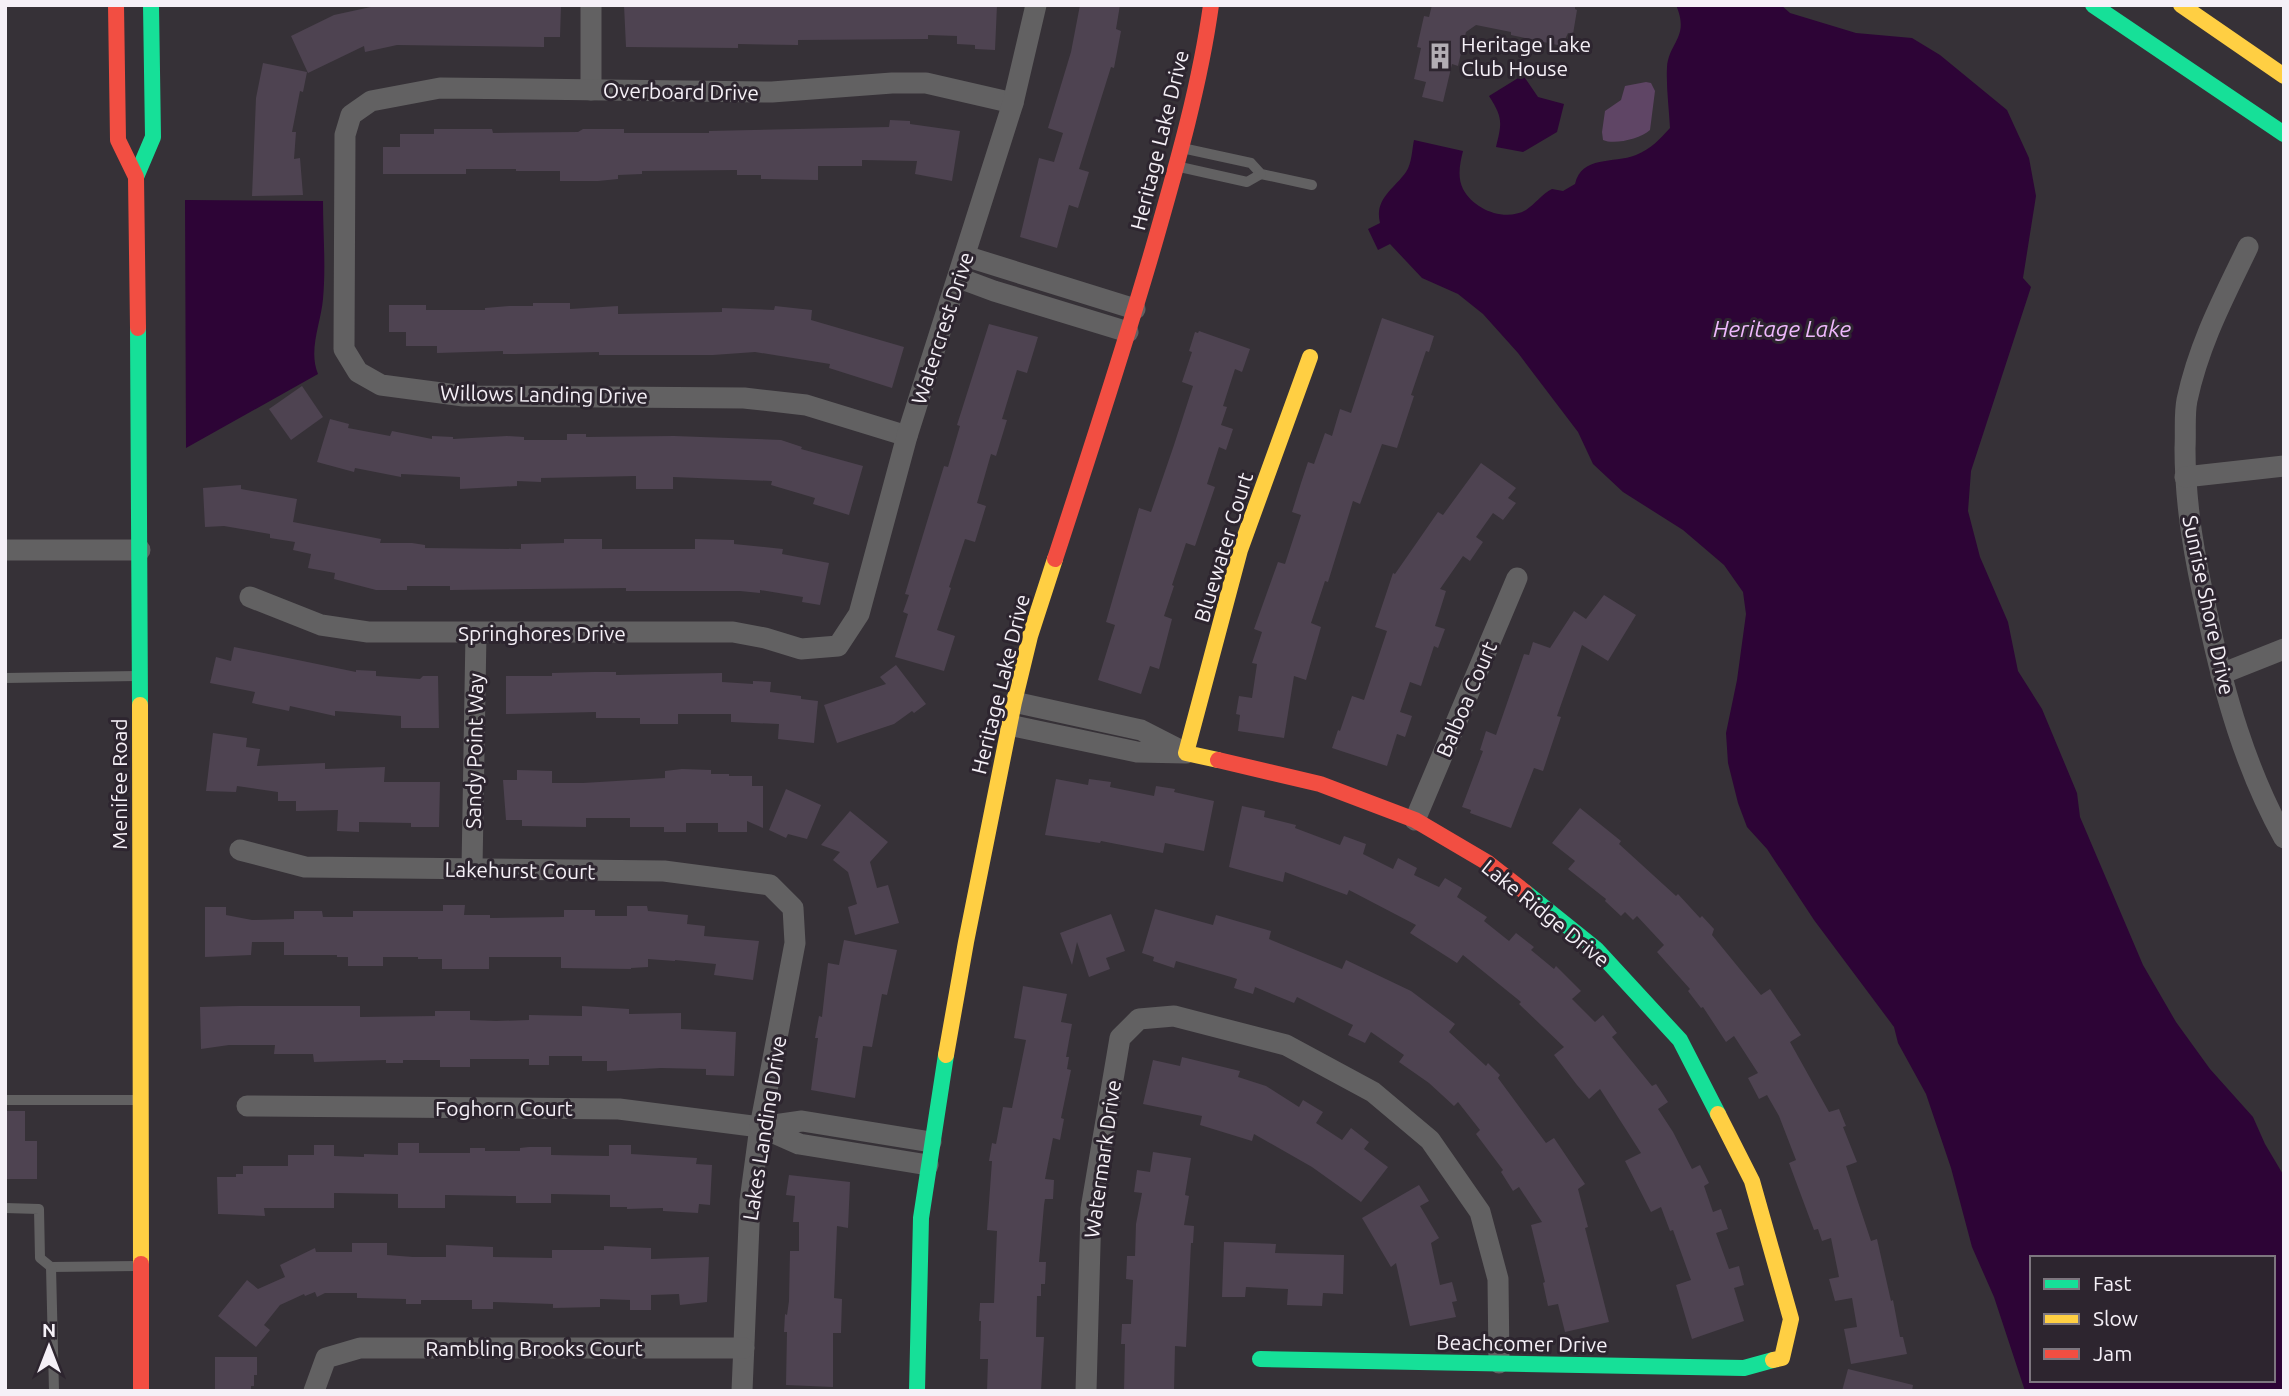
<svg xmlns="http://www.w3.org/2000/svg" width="2289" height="1396" font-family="Ubuntu,sans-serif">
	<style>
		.green { fill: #5f4565 }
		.water { fill: #2d0436; fill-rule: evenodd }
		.building { fill: #4e4351 }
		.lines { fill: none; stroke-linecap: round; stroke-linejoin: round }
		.lane { stroke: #626162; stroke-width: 10 }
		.street { stroke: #626162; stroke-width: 21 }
		.fast { stroke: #16e098; stroke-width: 16 }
		.slow { stroke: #ffcf43; stroke-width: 16 }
		.jam { stroke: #f24e42; stroke-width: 16 }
		.labels { text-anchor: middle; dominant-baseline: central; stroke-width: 6; stroke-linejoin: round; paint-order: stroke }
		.poi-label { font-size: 21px; fill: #f5f0f7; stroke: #2d252f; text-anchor: start }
		.street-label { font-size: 21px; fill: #f5f0f7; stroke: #2d252f }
		.water-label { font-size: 23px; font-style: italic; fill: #eeb8fc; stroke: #2d252f }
	</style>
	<rect width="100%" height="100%" fill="#363137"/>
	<!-- green -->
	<path class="green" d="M1646,82l5,1 4,8 -5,39c-10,9 -36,15 -47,10l-1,-8 3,-21 16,-11 4,-14z"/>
	<!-- water -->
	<g class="water">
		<path d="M1676,5h105l9,8 66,20 56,5 28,17 67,55 22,48 7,38 -13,82 8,9 -60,184 -3,40 12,46 28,65 10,49 24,38 35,84 3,24 63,148 33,57 34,47 43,48 12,27 19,32v215h-259l-31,-94 -22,-50 -21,-79 -25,-74 -28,-51 -4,-16 -80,-107 -47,-71 -20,-22 -9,-24 -10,-40 -2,-30 11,-53 9,-66 -3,-22 -19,-27 -41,-35 -60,-38 -30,-28 -15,-32 -60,-79 -35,-39 -25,-20 -36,-16 -32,-34 -12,6 -10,-21 12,-6c-6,-24 14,-34 26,-51 6,-9 6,-23 8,-32l49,11c-3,12 -6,26 0,38 11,21 42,33 63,21 9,-6 16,-16 26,-21l11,2 12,-7c7,-29 38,-20 61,-29 15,-6 24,-16 34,-27 -1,-20 -4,-41 -3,-61 2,-25 23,-30 9,-62zM2032,1258h241v122h-241z"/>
		<path d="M1523,75l15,22 26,7 -7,28 -34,20 -27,-5c6,-25 7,-29 -7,-51z"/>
		<path d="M185,200l138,1c0,32 3,66 0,98 -2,24 -15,51 -5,75l-132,74z"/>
	</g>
	<!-- building -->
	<g class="building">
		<polygon points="380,5 561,6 560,37 544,37 544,47 397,45 365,52 364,46 308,73 291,36 334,15"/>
		<polygon points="624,5 997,5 995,50 975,49 975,45 957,44 957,36 928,35 928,39 798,40 798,45 738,44 738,48 626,47"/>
		<polygon points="1080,5 1120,5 1116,29 1121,31 1114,68 1111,67 1079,169 1089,172 1078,208 1069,205 1057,248 1020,237 1039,158 1054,162 1063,133 1048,128 1071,52"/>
		<polygon points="1432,5 1575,5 1575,9 1577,10 1573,34 1568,33 1562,46 1511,35 1511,32 1476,25 1466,32 1458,66 1452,64 1443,102 1422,97 1426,82 1414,79 1421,48 1417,47 1424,16 1429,17"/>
		<polygon points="263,63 307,72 303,92 300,91 292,132 296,132 294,159 300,158 303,195 252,196 256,98"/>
		<polygon points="890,120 910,121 910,124 960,131 952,181 915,174 917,161 862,160 862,166 818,166 818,180 761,179 761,175 737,175 737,170 642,171 642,174 618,175 618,179 598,181 560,181 560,171 516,171 516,169 466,169 466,174 383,174 383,147 400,147 400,134 434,134 434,129 492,129 493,133 578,132 583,129 624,129 624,133 709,133 709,131 889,127"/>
		<polygon points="533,303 570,303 570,309 618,306 618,314 722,312 722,308 774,310 775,306 812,310 811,320 904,347 892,388 829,368 830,364 755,352 713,355 599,355 599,352 516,354 503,354 503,351 437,353 437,346 406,346 406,332 389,332 389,305 426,305 426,310 485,310 485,308 509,306 533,306"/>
		<polygon points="1382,318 1434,336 1429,352 1426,351 1411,395 1414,396 1397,448 1382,444 1360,504 1353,501 1328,582 1325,581 1311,623 1321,627 1306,680 1294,676 1284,738 1238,731 1240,715 1236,714 1239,696 1252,698 1257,664 1252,663 1262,632 1254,629 1278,562 1285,564 1301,515 1292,512 1301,483 1308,462 1314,464 1325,433 1332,436 1340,409 1351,413"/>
		<polygon points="989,324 1038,337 1027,373 1017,370 1002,419 1007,420 996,456 991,454 977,503 986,506 975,542 965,539 949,587 951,588 937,630 955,636 944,671 895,657 908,614 903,612 909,595 905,594 944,466 948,467 960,426 957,425"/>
		<polygon points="1199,331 1250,349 1242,372 1235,369 1223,406 1227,407 1221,425 1233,429 1226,450 1219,447 1207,484 1215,487 1195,546 1186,543 1172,585 1174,586 1164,616 1172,619 1159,669 1150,666 1141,694 1098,680 1115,625 1106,622 1139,508 1151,512 1174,445 1193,386 1182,382 1192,352 1189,351 1195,332 1198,333"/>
		<polygon points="302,386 323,417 291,440 269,409"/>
		<polygon points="330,419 349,424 348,428 390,436 392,431 432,439 432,436 453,437 453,439 507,436 524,437 524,440 567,440 567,434 586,434 586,437 674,436 781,440 802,447 801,449 863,466 849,515 813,504 815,498 771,485 772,481 673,477 673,489 636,489 636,476 541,478 541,482 517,481 517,486 460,489 460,477 401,474 401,477 355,468 354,472 317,462"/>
		<polygon points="1481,463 1516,488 1508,498 1516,503 1503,520 1493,513 1476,537 1483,542 1470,561 1463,556 1440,589 1446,591 1435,626 1445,629 1438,648 1434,646 1421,686 1410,682 1400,712 1412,716 1405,737 1397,734 1387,766 1332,748 1338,730 1340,731 1352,696 1364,700 1387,631 1375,627 1393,573 1395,574 1438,512 1443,515"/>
		<polygon points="241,485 241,489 297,499 293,522 381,539 380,543 412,543 425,545 425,548 521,549 521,544 564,543 564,539 602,539 602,549 695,549 695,539 734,540 734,544 783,549 782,554 829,563 820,605 802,602 803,597 760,590 760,593 740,591 626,591 626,588 450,590 450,586 407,586 407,590 376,590 334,579 335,573 308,568 311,554 293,550 295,542 270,538 270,534 224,526 205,527 203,488"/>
		<polygon points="1604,595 1636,615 1608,661 1582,645 1557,716 1561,717 1543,771 1534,768 1511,828 1470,813 1471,810 1462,807 1483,751 1480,750 1486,731 1496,735 1524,654 1529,655 1533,642 1550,648 1574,611 1586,619"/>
		<polygon points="234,647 356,672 356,670 376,671 376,676 420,679 423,676 438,676 439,728 401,728 401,716 335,711 335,716 290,706 289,711 252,703 255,692 210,683 216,657 231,661"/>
		<polygon points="896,665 926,704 914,713 912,711 894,724 837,743 824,705 886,684 880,677"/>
		<polygon points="594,672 616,672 616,675 722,673 722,682 753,684 753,681 771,682 770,692 801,696 801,699 818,701 814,743 778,739 779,724 731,722 731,714 678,714 678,724 640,724 640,718 596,718 596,712 506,714 506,676 552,676 552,673"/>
		<polygon points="213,733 247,738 246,747 260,749 257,766 325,763 325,769 385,767 384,782 440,782 439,827 411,827 411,823 359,822 359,832 337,831 338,810 296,811 296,801 278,801 278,792 237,786 236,792 206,791"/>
		<polygon points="682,769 711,770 711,774 729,774 729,776 752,776 752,786 763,786 763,828 747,821 747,832 718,832 718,823 686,823 686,832 664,832 664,827 630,827 630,818 586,818 586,827 522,826 522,820 506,820 503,780 517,780 517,770 552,771 552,783 583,783 665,778 665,771"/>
		<polygon points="1056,779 1088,785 1089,779 1111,782 1110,787 1154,796 1156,786 1175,789 1174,792 1214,801 1204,851 1165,843 1163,853 1101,841 1100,843 1045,835"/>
		<polygon points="786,789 821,805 807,839 788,834 786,838 769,830"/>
		<polygon points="1242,806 1265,811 1264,817 1296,825 1295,828 1340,845 1344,836 1366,844 1363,854 1393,869 1398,858 1417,868 1414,875 1439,887 1445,878 1462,888 1457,897 1487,917 1484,921 1509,941 1516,933 1534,947 1531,950 1554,969 1556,966 1581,991 1572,999 1595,1022 1603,1015 1617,1033 1612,1037 1652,1086 1656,1084 1668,1102 1658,1109 1673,1132 1692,1169 1700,1165 1709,1183 1704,1186 1713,1212 1721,1209 1728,1229 1716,1233 1729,1269 1739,1266 1744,1285 1734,1288 1744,1321 1692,1339 1676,1285 1691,1280 1673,1230 1670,1231 1661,1207 1651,1212 1625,1161 1641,1153 1600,1089 1589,1099 1577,1085 1554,1055 1564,1047 1519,1004 1521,1002 1463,955 1457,963 1410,933 1416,925 1349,890 1347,895 1285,872 1283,882 1229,867"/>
		<polygon points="1580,808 1621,841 1619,844 1676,896 1678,894 1700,918 1702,916 1714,929 1712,935 1761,995 1770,989 1801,1035 1790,1042 1829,1112 1839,1109 1846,1126 1843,1127 1857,1162 1846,1166 1871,1241 1877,1239 1891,1301 1893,1300 1900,1337 1903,1337 1907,1354 1851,1364 1844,1329 1857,1327 1852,1298 1835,1301 1829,1279 1839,1277 1831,1238 1822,1241 1818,1229 1814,1230 1789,1163 1796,1160 1779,1116 1767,1095 1759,1099 1748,1078 1758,1073 1734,1036 1726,1042 1703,1007 1701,1008 1688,991 1690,989 1657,952 1664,945 1637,916 1633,920 1625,912 1621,916 1605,901 1606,899 1568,869 1575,861 1552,843"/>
		<polygon points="850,811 888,842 870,862 877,888 888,885 899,923 855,935 848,907 857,904 848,872 833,860 840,852 821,845"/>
		<polygon points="443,905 465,905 464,915 490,915 490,918 564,917 564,910 595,910 595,916 627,916 627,906 647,906 648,911 688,915 687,924 705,926 704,936 759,941 753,980 714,975 716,964 675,960 675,961 648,959 648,967 631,968 631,969 561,968 561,957 489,957 489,969 442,969 442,959 418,959 418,957 383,957 383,966 348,966 348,957 337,957 337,955 284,955 284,942 252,942 251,955 205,957 205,907 226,907 226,915 252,920 294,919 294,911 322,911 323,917 353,917 353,911 443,911"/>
		<polygon points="1155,909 1213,925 1216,915 1271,931 1269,939 1342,969 1346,960 1411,991 1455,1024 1449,1032 1486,1066 1488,1063 1500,1075 1498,1078 1546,1143 1554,1138 1585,1184 1578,1189 1588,1227 1585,1228 1609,1322 1565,1332 1558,1304 1548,1306 1543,1283 1545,1282 1531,1225 1542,1222 1519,1187 1513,1191 1501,1172 1503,1170 1476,1134 1480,1130 1458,1102 1454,1106 1429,1083 1399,1062 1404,1055 1371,1032 1365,1043 1348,1035 1353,1025 1297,997 1294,1003 1255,987 1253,994 1234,988 1237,979 1231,977 1176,961 1174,968 1153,961 1154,957 1142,953"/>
		<polygon points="1111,914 1125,951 1106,958 1110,969 1089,977 1077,942 1072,965 1060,933"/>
		<polygon points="844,940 897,950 887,995 882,994 872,1047 863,1046 855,1098 811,1090 818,1038 815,1038 819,1016 822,1017 828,963 839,965"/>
		<polygon points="1023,986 1067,994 1061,1022 1072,1024 1066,1057 1069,1057 1067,1069 1071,1070 1061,1118 1064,1119 1060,1140 1053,1138 1045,1179 1054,1180 1053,1199 1045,1199 1044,1205 1039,1262 1046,1262 1045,1284 1041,1284 1041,1296 1037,1296 1036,1337 1044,1337 1041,1391 987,1391 988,1359 980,1359 981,1321 979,1321 980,1303 994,1303 997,1231 987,1230 992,1161 989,1161 992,1143 996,1144 1003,1107 1012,1108 1026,1040 1014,1038"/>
		<polygon points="239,1006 360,1006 360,1017 435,1016 435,1011 470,1011 470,1020 496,1021 529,1020 529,1015 582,1016 582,1006 629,1009 629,1014 681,1013 681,1029 736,1032 734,1076 706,1075 706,1069 661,1068 607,1071 607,1061 582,1061 582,1056 549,1056 549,1065 529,1065 529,1059 470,1059 470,1067 440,1067 440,1060 403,1060 403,1063 386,1063 386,1060 314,1062 313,1054 274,1054 275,1045 229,1045 201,1049 200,1007"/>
		<polygon points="1182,1057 1240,1071 1238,1077 1266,1086 1299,1107 1303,1100 1323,1112 1316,1123 1342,1140 1351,1128 1369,1142 1364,1149 1388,1167 1361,1202 1312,1167 1254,1134 1252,1141 1200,1125 1202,1116 1143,1104 1153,1060 1180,1066"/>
		<polygon points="5,1111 25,1111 25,1141 37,1141 37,1179 5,1179"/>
		<polygon points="398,1143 419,1143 419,1153 470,1153 470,1148 485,1148 485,1151 520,1151 520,1148 529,1147 551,1147 551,1155 609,1156 609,1145 631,1145 631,1154 697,1158 696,1164 712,1165 710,1205 699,1204 698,1213 663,1211 663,1208 627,1209 627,1207 610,1207 610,1195 551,1194 551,1203 516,1203 516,1196 445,1195 445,1208 398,1208 398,1194 334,1193 334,1208 264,1208 265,1216 218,1214 217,1177 236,1177 236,1174 243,1174 243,1166 288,1166 288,1155 314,1155 314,1145 334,1145 334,1156 364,1157 364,1154 398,1155"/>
		<polygon points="1153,1152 1191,1158 1185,1195 1189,1196 1184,1225 1194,1226 1193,1243 1191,1243 1186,1347 1175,1346 1174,1391 1124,1391 1125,1344 1121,1344 1122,1324 1131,1324 1133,1280 1126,1279 1127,1256 1135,1256 1136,1224 1142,1193 1134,1192 1137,1170 1150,1172"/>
		<polygon points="789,1175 850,1182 848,1228 837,1226 834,1298 842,1299 841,1333 833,1333 833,1387 786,1385 787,1332 784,1332 785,1314 787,1315 789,1301 790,1251 799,1251 799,1222 793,1222 795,1196 786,1195"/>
		<polygon points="1419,1185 1429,1201 1420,1206 1439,1238 1431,1243 1440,1285 1452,1282 1457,1301 1452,1302 1456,1317 1410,1326 1396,1263 1391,1267 1362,1218"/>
		<polygon points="1224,1242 1276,1244 1275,1253 1344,1255 1343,1294 1323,1293 1322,1306 1287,1305 1288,1289 1246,1287 1245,1297 1222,1297"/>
		<polygon points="352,1243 387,1243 387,1255 413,1257 446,1257 446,1245 493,1247 493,1257 552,1258 552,1250 604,1250 604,1246 651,1248 651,1259 709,1257 707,1302 680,1305 679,1294 651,1295 651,1310 630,1310 630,1300 600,1299 600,1307 553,1308 553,1304 493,1302 493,1309 472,1309 472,1300 421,1300 421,1304 406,1304 406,1299 357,1298 357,1293 325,1293 317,1297 315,1292 305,1296 304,1294 280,1305 264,1325 270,1330 256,1347 218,1316 247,1280 258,1289 285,1277 280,1265 315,1248 316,1252 352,1252"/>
		<polygon points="215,1357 257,1357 257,1375 254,1375 254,1386 251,1386 251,1391 215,1391"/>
		<polygon points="1848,1369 1913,1385 1912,1391 1842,1391"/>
	</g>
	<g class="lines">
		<!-- lane -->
		<g class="lane">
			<polyline points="1182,148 1251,163 1261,174 1312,185"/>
			<polyline points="1180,167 1247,182 1261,174"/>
			<polyline points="5,678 137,676"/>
			<polyline points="5,1100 135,1100"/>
			<polyline points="5,1208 39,1209 40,1258 51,1267 137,1266"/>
			<polyline points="51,1267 54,1391"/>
		</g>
		<!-- street -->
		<g class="street">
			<polyline points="591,5 591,90"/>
			<path d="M2248,247c-25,52 -49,97 -61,153 -3,15 -1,33 -2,48 0,58 10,113 23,169 16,76 38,153 76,221"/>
			<polyline points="965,256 1135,309"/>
			<polyline points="959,278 994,291 1128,332"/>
			<polyline points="907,436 806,405 744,398 464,396 381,385 358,372 344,349 345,135 351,115 371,101 440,88 772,92 892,83 926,83 1013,103"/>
			<polyline points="2185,477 2284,466"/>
			<polyline points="5,550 140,550"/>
			<polyline points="250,597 321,625 368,632 733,632 765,638 801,649 838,646 859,614 907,436 1013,103 1036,5"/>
			<polyline points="2221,674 2284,649"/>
			<polyline points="1009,725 1137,752 1186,753 1141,730 1014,702"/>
			<polyline points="1415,820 1517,578"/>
			<polyline points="240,850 305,867 664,871 770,885 793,908 795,943 760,1127 750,1201 742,1391"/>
			<polyline points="472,869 476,633"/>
			<polyline points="247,1106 619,1109 760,1127"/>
			<polyline points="928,1165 799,1144 760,1127 802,1121 931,1142"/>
			<polyline points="314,1391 326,1358 360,1348 744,1348"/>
			<polyline points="1086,1391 1091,1209 1120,1038 1139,1019 1174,1016 1286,1045 1373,1092 1430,1140 1480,1212 1498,1279 1499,1363"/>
		</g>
		<!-- fast -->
		<g class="fast">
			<polyline points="2093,5 2284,134"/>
			<polyline points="136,177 153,137 151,5"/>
			<polyline points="138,328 140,705"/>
			<polyline points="1525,892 1596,949 1680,1040 1718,1114"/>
			<polyline points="1260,1359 1744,1368 1773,1360"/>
			<polyline points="917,1391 921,1218 946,1055"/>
		</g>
		<!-- slow -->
		<g class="slow">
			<polyline points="2181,5 2284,76"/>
			<polyline points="140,705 141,1264"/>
			<polyline points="1218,760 1186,753 1240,550 1310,357"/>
			<polyline points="946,1055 966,942 1014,702 1030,636 1055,559"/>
			<polyline points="1718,1114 1752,1181 1791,1319 1782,1358 1773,1360"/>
		</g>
		<!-- jam -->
		<g class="jam">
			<polyline points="116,5 118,140 136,177 138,328"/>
			<path d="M1055,559c35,-107 70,-213 101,-321 22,-77 44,-154 55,-233"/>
			<polyline points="1218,760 1320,784 1415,820 1488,863 1525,892"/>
			<polyline points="141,1264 141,1391"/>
		</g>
	</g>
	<!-- icons -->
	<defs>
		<g id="building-bare" transform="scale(2.1)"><path d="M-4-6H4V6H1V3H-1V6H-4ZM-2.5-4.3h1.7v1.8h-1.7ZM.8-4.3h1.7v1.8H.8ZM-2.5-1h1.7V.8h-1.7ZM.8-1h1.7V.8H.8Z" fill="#b2adb4" stroke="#2d252f" stroke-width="2.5" paint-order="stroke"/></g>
	</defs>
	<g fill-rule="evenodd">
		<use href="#building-bare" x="1440" y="56"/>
	</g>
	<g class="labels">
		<!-- poi labels -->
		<g class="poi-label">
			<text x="1461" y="44">Heritage Lake<tspan x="1461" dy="24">Club House</tspan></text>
		</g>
		<!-- street labels -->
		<g class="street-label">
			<text transform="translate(681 91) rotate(1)">Overboard Drive</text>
			<text transform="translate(1159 140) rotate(-76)">Heritage Lake Drive</text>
			<text transform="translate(942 328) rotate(-72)">Watercrest Drive</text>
			<text transform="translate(544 394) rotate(1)">Willows Landing Drive</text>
			<text transform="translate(1223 547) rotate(-73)">Bluewater Court</text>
			<text transform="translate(2209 605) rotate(78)">Sunrise Shore Drive</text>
			<text x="542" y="633">Springhores Drive</text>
			<text transform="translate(1000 684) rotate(-76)">Heritage Lake Drive</text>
			<text transform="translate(1466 699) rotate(-67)">Balboa Court</text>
			<text transform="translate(474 751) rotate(-89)">Sandy Point Way</text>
			<text transform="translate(119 784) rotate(-90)">Menifee Road</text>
			<text transform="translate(520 870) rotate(1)">Lakehurst Court</text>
			<text transform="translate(1546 913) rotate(39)">Lake Ridge Drive</text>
			<text x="504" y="1108">Foghorn Court</text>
			<text transform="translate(764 1128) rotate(-81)">Lakes Landing Drive</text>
			<text transform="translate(1102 1159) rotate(-82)">Watermark Drive</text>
			<text transform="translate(1522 1343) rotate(1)">Beachcomer Drive</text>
			<text x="534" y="1348">Rambling Brooks Court</text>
		</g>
		<!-- water labels -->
		<g class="water-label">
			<text x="1782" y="328">Heritage Lake</text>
		</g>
	</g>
	<!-- border -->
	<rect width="2289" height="1396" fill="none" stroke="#f5f0f7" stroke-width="14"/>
	<!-- legend -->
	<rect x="2030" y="1256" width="245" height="126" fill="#2d252f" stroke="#7d767f" stroke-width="2"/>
	<rect x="2044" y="1279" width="35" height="10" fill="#16e098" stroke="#7d767f" stroke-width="2"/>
	<text x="2093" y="1291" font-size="21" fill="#f5f0f7">Fast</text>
	<rect x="2044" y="1314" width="35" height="10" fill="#ffcf43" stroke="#7d767f" stroke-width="2"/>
	<text x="2093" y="1326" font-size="21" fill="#f5f0f7">Slow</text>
	<rect x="2044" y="1349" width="35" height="10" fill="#f24e42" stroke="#7d767f" stroke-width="2"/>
	<text x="2093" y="1361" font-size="21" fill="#f5f0f7">Jam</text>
	<!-- north arrow -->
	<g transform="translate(49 1347)" stroke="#2d252f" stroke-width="5" paint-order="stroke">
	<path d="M0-5L12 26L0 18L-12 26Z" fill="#f5f0f7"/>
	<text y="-10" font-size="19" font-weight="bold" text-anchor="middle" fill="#f5f0f7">N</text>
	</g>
</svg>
